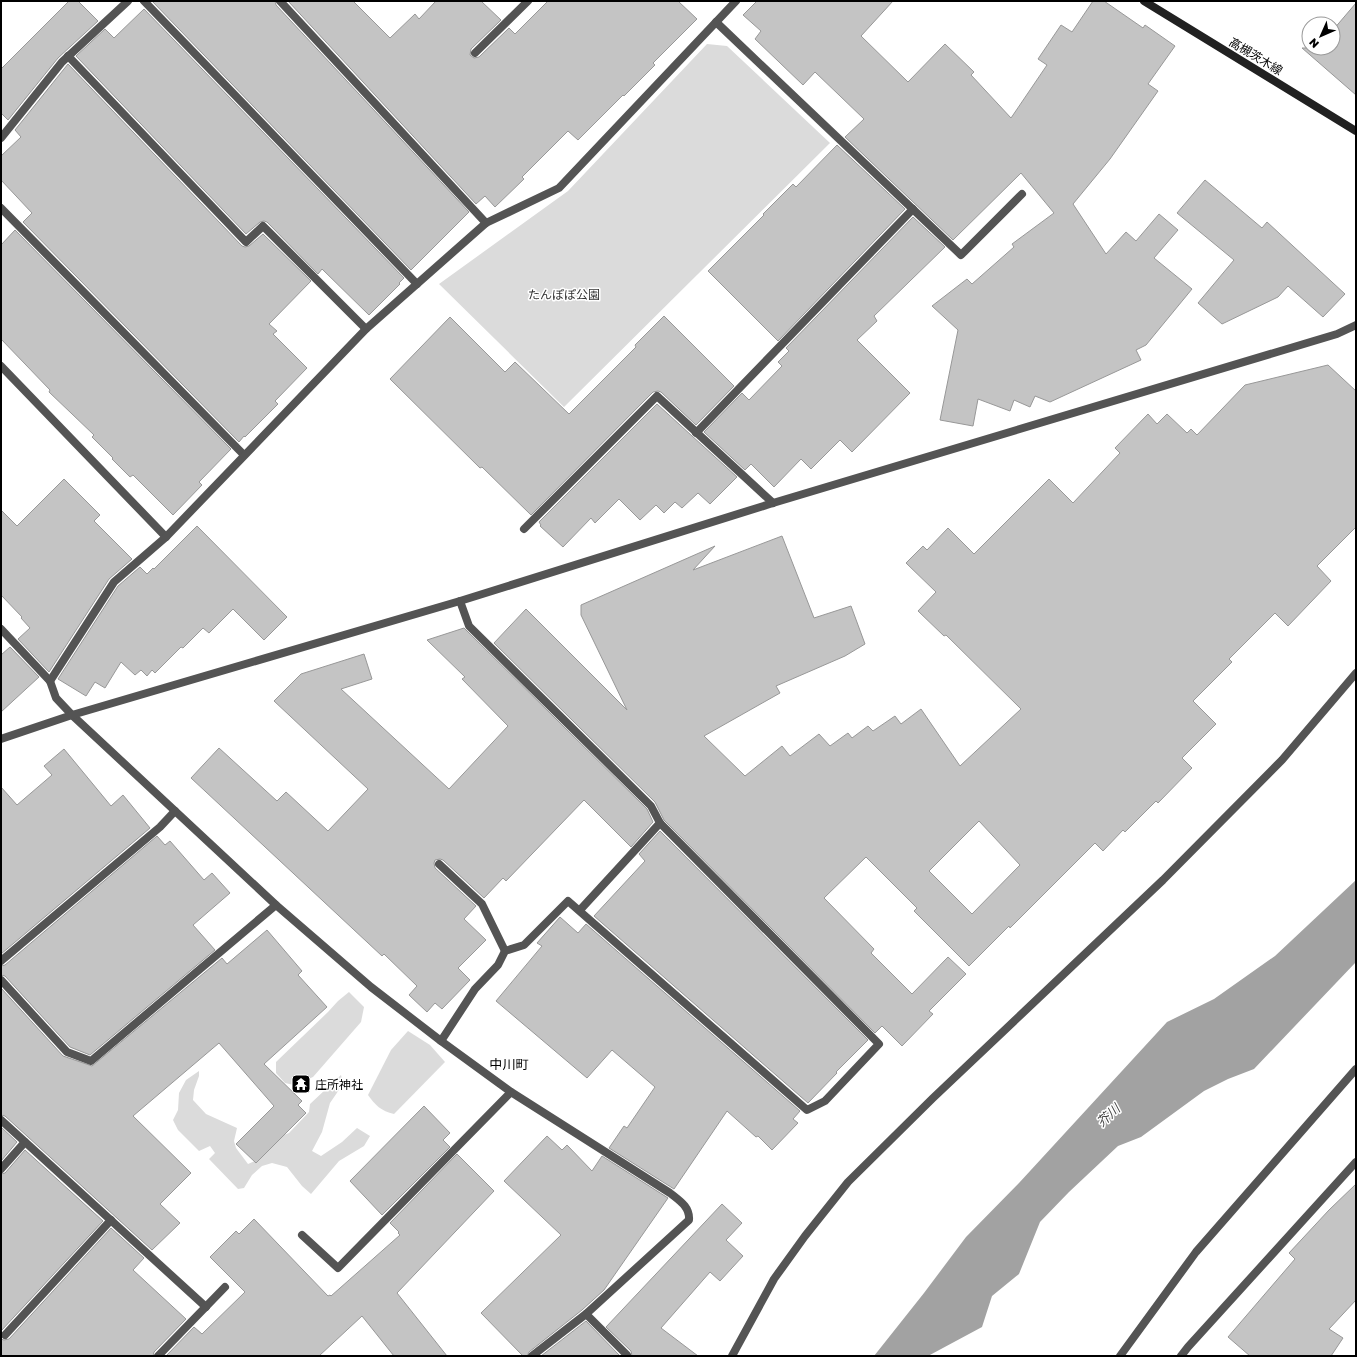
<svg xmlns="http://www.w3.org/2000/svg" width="1357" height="1357" font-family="'Golos Text','Noto Sans JP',sans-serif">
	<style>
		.green { fill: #dbdbdb }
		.water { fill: #a2a2a2 }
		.building { fill: #c4c4c4; stroke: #989898; fill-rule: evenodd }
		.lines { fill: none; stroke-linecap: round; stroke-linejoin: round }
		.street { stroke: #545454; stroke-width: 8 }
		.secondary { stroke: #212121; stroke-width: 8 }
		.labels { text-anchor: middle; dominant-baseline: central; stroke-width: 3; stroke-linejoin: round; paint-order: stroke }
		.street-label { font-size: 12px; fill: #000; stroke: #fff }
		.park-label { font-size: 12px; fill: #323232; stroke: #fff }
		.poi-label { font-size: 12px; fill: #000; stroke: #fff; text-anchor: start }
		.neighbourhood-label { font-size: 13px; fill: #000; stroke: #fff }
		.water-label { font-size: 13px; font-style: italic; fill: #434343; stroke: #fff }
	</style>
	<rect width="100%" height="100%" fill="#fff"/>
	<!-- green -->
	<g class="green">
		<polygon points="707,44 727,46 830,143 564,407 439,284 568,191"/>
		<polygon points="349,992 364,1007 361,1022 313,1077 294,1085 285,1083 276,1073 276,1062 328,1012 338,1001"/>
		<path d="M408,1031l22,14 15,17 -51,52c-13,-3 -19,-9 -26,-19l23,-45z"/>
		<polygon points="199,1071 199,1076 194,1090 193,1100 206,1114 237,1128 234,1141 236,1148 248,1164 257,1160 276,1138 289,1133 309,1112 310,1104 341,1075 343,1084 330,1103 322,1132 312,1151 321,1156 342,1142 357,1128 370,1136 364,1146 339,1161 311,1194 302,1186 287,1167 272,1163 262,1166 252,1175 244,1188 238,1189 209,1159 215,1153 210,1146 199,1151 178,1130 173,1120 178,1110 179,1093 186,1080"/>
	</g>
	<!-- water -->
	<polygon class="water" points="1356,880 1356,962 1254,1069 1228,1079 1204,1091 1141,1137 1118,1146 1069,1192 1040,1222 1019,1274 992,1296 982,1327 928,1356 874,1356 924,1293 966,1237 1019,1183 1167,1022 1214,999 1275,956"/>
	<!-- building -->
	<g class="building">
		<polygon points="69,1 78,1 98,21 58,58 8,120 1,113 1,69"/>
		<polygon points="152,1 275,1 276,5 469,212 411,270"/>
		<polygon points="288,1 353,1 390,38 415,14 419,19 436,1 481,1 501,20 471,49 470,55 474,58 479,57 509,28 515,34 548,1 678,1 697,19 653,63 655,65 624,96 623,95 578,140 568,131 522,177 524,179 495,207 485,196 476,204"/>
		<polygon points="757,1 893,1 861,36 908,82 945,44 974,72 971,75 1011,118 1047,65 1038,59 1061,25 1072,32 1093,1 1104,1 1143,28 1145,25 1175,46 1148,84 1158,91 1110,159 1073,204 1106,254 1126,232 1136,241 1159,214 1178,230 1154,258 1192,289 1146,345 1136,350 1141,360 1050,402 1035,396 1030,407 1014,400 1010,411 978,399 973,426 940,420 958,330 932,306 967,279 972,284 1014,247 1012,244 1054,213 1021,173 953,240 845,137 864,119 815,72 803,85 755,39 761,31 743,15"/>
		<polygon points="1356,3 1356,95 1302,48 1333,48 1333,30"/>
		<polygon points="144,9 404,278 399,283 400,284 369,315 322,269 318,274 267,222 264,221 260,222 246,234 76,56 105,29 114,38"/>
		<polygon points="68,64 242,246 245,247 249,246 263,234 311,281 269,324 277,331 273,334 307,368 275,401 278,404 245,437 244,436 239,442 23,222 32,213 1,180 1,156 21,137 15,130"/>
		<polygon points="837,145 905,209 778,341 708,271 764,215 763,214 793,184 796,187"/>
		<polygon points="1205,180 1262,228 1267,222 1345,294 1323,317 1288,286 1278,297 1222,324 1198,303 1234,260 1177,213"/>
		<polygon points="913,217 945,247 874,316 877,321 857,340 910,393 852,452 840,440 811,469 801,459 774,487 751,464 745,470 704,432 742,393 749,400 782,366 778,362 789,351 786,348"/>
		<polygon points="15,230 231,449 199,482 202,485 173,515 133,475 130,477 112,459 113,458 92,437 94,435 49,392 50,390 1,339 1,245"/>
		<polygon points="664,316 734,386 696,425 661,392 658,391 653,392 531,515 482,467 480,468 390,379 450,317 505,372 515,362 569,414 636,347 635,345"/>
		<path d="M1328,365l28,26v136l-39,39 14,15 -43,45 -13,-13 -46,46 3,3 -39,39 23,23 -34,34 10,10 -34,35 -2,-2 -31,31 -2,-2 -20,21 -8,-8 -85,85 -1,-2 -40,40 -55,-55 3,-3 -51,-51 -42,41 50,51 -3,4 41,41 36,-37 18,17 -37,37 4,3 -31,32 -20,-20 -7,7 -211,-213 -9,-18 -161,-159 32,-34 101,101 -46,-95v-10l134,-59 -22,24 89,-34 32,82 37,-12 14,38 -20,12 -69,30 4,7 -76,43 41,40 37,-30 8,10 29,-22 11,12 18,-13 4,5 16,-12 5,5 22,-15 6,8 20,-15 39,57 61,-57 -75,-74 -2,1 -26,-25 18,-19 -30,-29 17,-17 4,4 21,-22 26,26 75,-75 24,24 47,-50 -5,-5 33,-34 9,10 10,-10 20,19 4,-4 6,6 48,-50zM979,821l41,44 -48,49 -43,-43z"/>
		<polygon points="657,404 737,477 710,504 698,493 682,508 675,502 664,513 656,505 640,520 619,499 595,523 591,518 563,547 540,526 541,525 539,522"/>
		<polygon points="64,479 100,515 94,521 132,559 109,579 49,672 18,639 30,628 21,618 22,617 1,595 1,510 17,526"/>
		<polygon points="197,526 287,617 264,640 233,609 209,633 203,628 183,648 181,647 155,673 152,670 147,676 141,670 135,675 121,662 105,688 95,682 86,696 58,679 118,586 140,567 147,574 153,568 154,569"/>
		<polygon points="464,628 647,809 653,822 631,847 584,800 506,881 503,878 484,898 443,860 440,859 435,860 434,863 435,868 476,906 464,919 486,940 458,968 470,980 442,1009 435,1003 427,1012 409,995 417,986 384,954 382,956 191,778 219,748 277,801 286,792 328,831 368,789 274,701 301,674 364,654 372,679 341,689 449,789 508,726 462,679 465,677 427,640"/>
		<polygon points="10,647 39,677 1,712 1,655"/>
		<polygon points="64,749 111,806 123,795 150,828 1,954 1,787 17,805 52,775 44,766"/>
		<polygon points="660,831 868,1040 836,1072 837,1073 808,1103 594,916 645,861 639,854"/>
		<polygon points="157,836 165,845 170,841 204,880 212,873 230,893 193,925 215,950 90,1055 70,1047 5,976 1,975 1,966 5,965"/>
		<polygon points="560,917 578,933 586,924 800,1111 793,1119 798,1123 772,1150 758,1136 756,1137 727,1111 674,1189 609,1148 624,1126 627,1128 655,1087 612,1050 587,1078 496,1001 542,946 537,943"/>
		<polygon points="267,930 302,971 298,975 327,1007 264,1064 302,1101 298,1105 306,1113 256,1163 236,1144 274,1106 219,1043 133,1116 191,1173 160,1204 180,1223 152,1250 5,1116 1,1115 1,988 63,1056 92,1066 222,958 227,964"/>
		<polygon points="424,1106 450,1133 443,1140 450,1147 382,1215 350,1181"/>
		<polygon points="1,1127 17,1142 1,1161"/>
		<polygon points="547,1136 562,1150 567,1145 592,1171 602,1156 668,1198 604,1290 582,1310 529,1352 527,1356 523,1356 481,1313 561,1235 504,1181"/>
		<polygon points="25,1150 103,1221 1,1331 1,1174 5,1173"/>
		<polygon points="457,1154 494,1191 397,1293 447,1356 394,1356 362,1316 319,1356 166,1356 194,1327 202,1334 245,1292 210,1257 236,1231 239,1234 254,1219 328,1296 330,1295 331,1296 400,1235 398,1233 399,1232 390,1223"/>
		<polygon points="1356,1184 1356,1300 1329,1329 1343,1338 1331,1356 1250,1356 1228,1337 1295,1259 1289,1253 1329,1210"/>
		<polygon points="722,1204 742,1223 726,1240 743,1256 720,1281 710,1272 661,1328 698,1356 632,1356 631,1351 606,1327"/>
		<polygon points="111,1228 144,1258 133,1270 186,1319 154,1352 153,1356 1,1356 1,1339 4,1340 9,1339"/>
		<polygon points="586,1321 620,1356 541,1356"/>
	</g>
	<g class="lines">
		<!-- street -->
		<g class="street">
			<polyline points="144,1 417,284"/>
			<polyline points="280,1 486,223"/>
			<polyline points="716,22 961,255 1022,194"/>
			<polyline points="475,53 528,1"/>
			<polyline points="68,56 246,242 263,226 366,329"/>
			<polyline points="1,138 62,62 128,1"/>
			<polyline points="1,208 244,455"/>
			<polyline points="1,366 166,537"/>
			<polyline points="696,433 913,209"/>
			<polyline points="524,529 657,396 773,503"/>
			<polyline points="1,629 50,681 56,698 72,715 276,905 371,987 441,1041 511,1092"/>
			<polyline points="50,681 114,582 166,537 366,329 486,223 559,188 736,1"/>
			<polyline points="1,739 72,715 460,601 773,503 1337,334 1356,325"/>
			<polyline points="439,864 482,904 505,951"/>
			<polyline points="580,910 660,823"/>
			<polyline points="1,961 160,827 175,811"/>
			<polyline points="1,980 67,1052 91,1061 276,905"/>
			<polyline points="441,1041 475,989 498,965 505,951 524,945 568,901 807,1110 825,1101 879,1044 660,823 651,806 469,626 460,601"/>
			<polyline points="1,1120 206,1307"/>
			<polyline points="1,1169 25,1142"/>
			<path d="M302,1235l36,33 173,-176 159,101c10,8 20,14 19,27l-103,94 -54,42"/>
			<polyline points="586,1314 627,1355"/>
			<polyline points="5,1335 111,1220"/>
			<polyline points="158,1356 225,1287"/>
			<polyline points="732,1356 774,1279 805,1236 848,1182 933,1098 1163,880 1282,760 1356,673"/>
			<polyline points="1120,1356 1196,1252 1356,1069"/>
			<polyline points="1181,1356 1188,1347 1356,1162"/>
		</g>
		<!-- secondary -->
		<polyline class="secondary" points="1144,1 1356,131"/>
	</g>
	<!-- icons -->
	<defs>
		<g id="temple-square" transform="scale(1)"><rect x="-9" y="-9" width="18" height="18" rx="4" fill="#000" stroke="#fff"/><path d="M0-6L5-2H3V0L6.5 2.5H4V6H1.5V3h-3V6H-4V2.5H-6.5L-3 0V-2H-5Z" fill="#fff"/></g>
	</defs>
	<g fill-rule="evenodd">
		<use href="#temple-square" x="301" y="1084"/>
	</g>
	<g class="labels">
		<!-- street labels -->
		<g class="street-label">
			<text transform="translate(1256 56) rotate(31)">高槻茨木線</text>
		</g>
		<!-- park labels -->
		<g class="park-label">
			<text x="564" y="294">たんぽぽ公園</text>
		</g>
		<!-- poi labels -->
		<g class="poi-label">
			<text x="315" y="1084">庄所神社</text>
		</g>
		<!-- neighbourhood labels -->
		<g class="neighbourhood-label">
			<text x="509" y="1064">中川町</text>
		</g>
		<!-- water labels -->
		<g class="water-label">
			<text transform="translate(1108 1115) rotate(-42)">芥川</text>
		</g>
	</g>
	<!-- border -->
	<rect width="1357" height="1357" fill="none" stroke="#000000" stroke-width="4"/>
	<!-- north arrow -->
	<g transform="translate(1321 36) rotate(225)"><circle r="19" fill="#ffffff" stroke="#999999"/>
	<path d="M0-3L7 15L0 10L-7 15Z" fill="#000000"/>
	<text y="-6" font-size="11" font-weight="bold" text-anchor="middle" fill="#000000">N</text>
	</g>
</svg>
